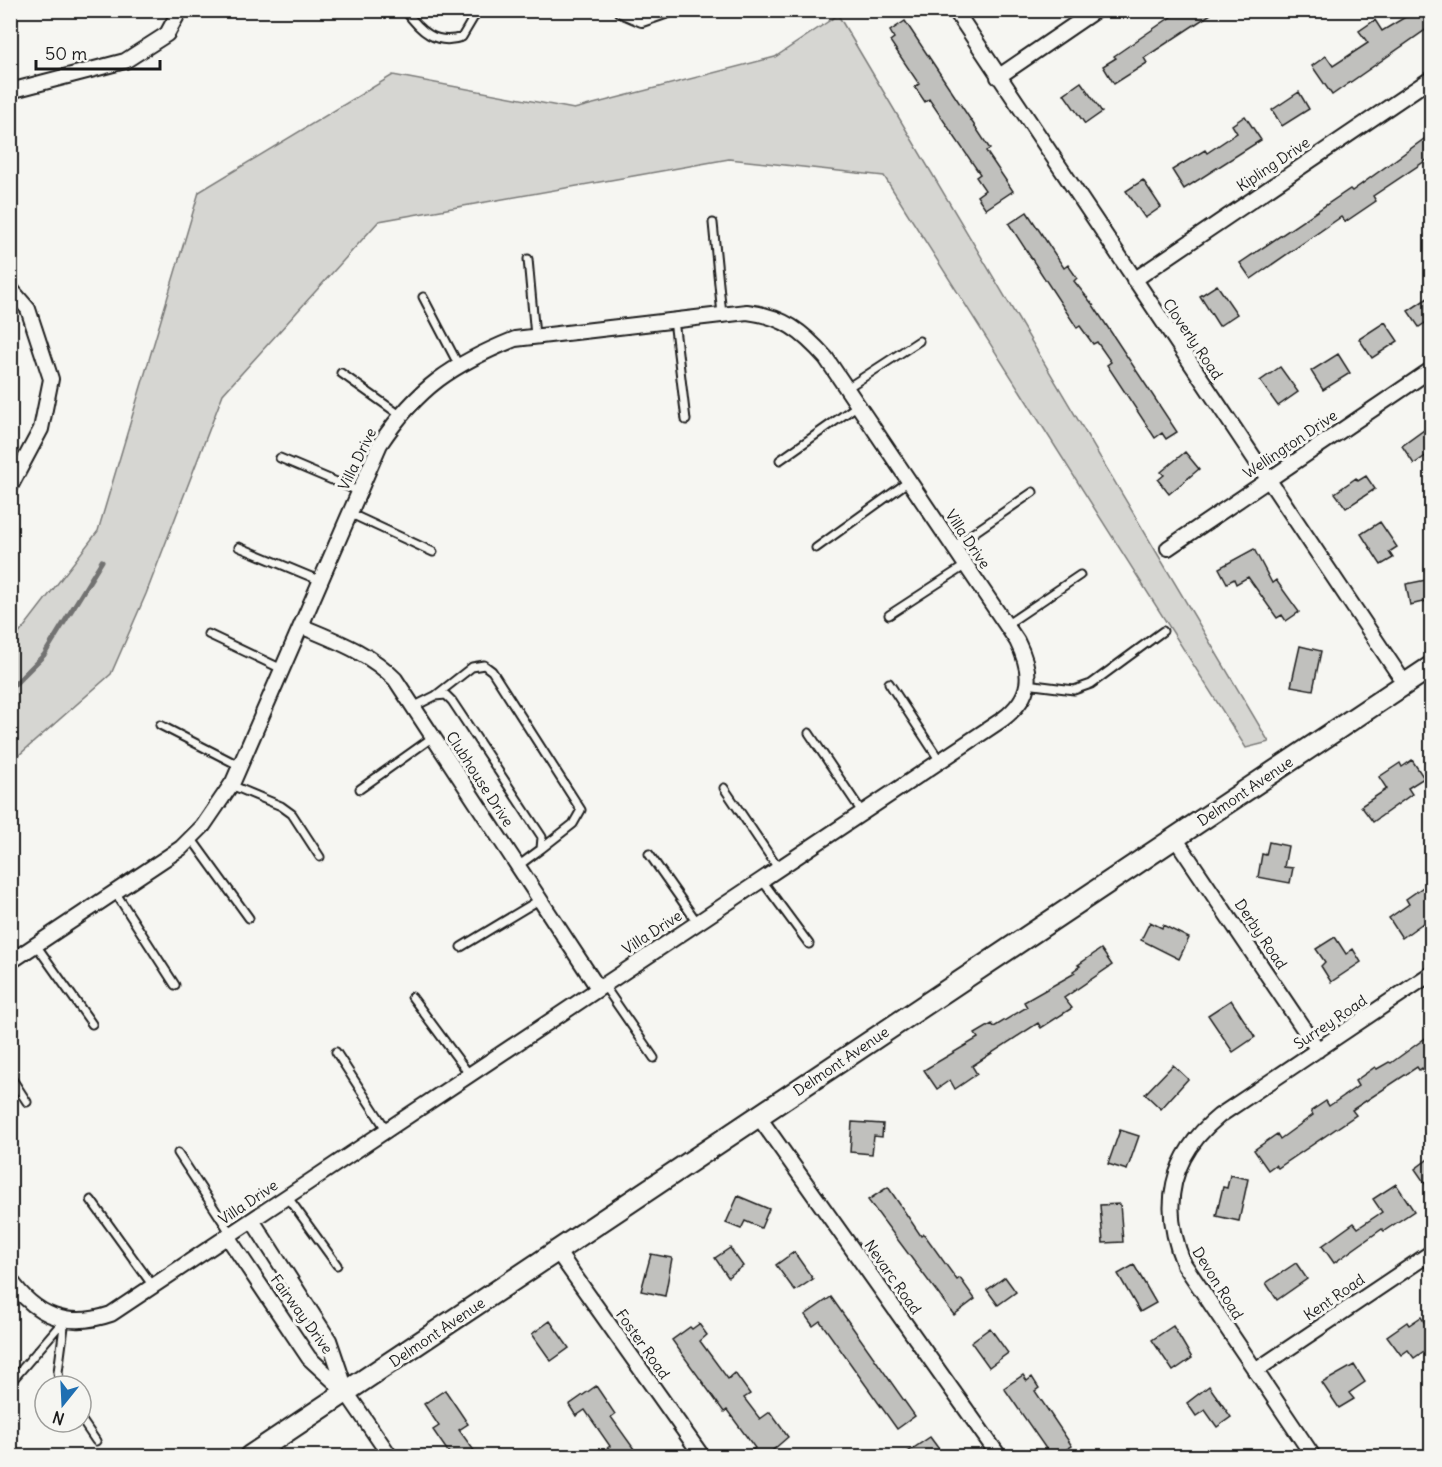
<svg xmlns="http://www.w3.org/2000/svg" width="1442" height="1467" font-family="Delius,sans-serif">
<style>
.green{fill:#d6d6d2;stroke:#797977;stroke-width:1.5}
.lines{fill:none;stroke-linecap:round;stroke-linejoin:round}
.stream{stroke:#727271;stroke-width:5}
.building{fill:#c0c0bd;stroke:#1c1c1c;stroke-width:1.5}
.lane-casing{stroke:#1c1c1c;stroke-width:11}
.street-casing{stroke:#1c1c1c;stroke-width:18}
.secondary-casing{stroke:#1c1c1c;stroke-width:24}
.lane{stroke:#f6f6f2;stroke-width:7}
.street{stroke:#f6f6f2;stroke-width:14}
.secondary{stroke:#f6f6f2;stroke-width:20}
.labels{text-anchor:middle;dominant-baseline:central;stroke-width:6;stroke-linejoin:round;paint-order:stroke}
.street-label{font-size:15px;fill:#1c1c1c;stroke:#f6f6f2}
</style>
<rect width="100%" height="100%" fill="#f6f6f2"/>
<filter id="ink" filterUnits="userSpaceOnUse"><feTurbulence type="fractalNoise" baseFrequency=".0167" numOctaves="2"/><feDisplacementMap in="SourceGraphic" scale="12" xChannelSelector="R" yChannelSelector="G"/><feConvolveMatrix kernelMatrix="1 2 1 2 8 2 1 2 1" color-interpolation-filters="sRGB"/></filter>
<g filter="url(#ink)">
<path class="green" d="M 838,15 L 1269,742 L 1246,748 L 884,176 L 729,159 L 379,221 L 223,394 L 146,594 L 111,674 L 11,762 L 11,644 L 98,531 L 199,192 L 393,75 L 574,109 L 775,57 Z"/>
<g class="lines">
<path class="stream" d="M 10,689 L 44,655 L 102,561"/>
</g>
<path class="building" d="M 1181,10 L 1217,10 L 1144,58 L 1147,63 L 1114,84 L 1103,66 L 1116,58 L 1114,56 Z
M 1417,10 L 1431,10 L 1431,26 L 1332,95 L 1312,66 L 1326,56 L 1333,66 L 1368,43 L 1359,31 L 1375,20 L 1382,31 Z
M 905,21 L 990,149 L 986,151 L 1013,191 L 986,209 L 977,196 L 985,190 L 976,177 L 980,174 L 929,99 L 925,102 L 915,87 L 919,84 L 890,41 L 894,38 L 890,31 Z
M 1081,82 L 1102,112 L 1085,124 L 1064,94 Z
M 1299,92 L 1309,109 L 1282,126 L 1272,110 Z
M 1245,116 L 1261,140 L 1184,189 L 1172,170 L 1205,150 L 1207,153 L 1237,133 L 1232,125 Z
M 1431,134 L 1431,157 L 1373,196 L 1376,201 L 1345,222 L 1341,217 L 1251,279 L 1240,263 L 1350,189 L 1352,191 Z
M 1143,180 L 1161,207 L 1145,218 L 1126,191 Z
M 1027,212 L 1064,268 L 1068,265 L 1077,278 L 1074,281 L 1093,305 L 1177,432 L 1166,439 L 1162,433 L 1155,438 L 1107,365 L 1111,362 L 1097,342 L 1093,344 L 1080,326 L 1077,328 L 1009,224 Z
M 1217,285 L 1237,314 L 1219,326 L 1200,296 Z
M 1431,296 L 1431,319 L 1419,327 L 1408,311 Z
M 1385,322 L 1398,341 L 1372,358 L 1359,339 Z
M 1338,354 L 1350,373 L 1323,390 L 1311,371 Z
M 1280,367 L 1298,392 L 1278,406 L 1260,381 Z
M 1431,425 L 1431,452 L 1414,464 L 1402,446 Z
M 1185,452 L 1199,469 L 1169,494 L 1158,480 L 1164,475 L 1161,472 Z
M 1366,476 L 1375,489 L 1346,508 L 1335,493 L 1356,478 L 1358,481 Z
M 1380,522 L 1397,547 L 1389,552 L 1393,558 L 1381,565 L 1361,534 Z
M 1254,549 L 1272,583 L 1276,580 L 1299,612 L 1286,621 L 1282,615 L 1277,618 L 1248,577 L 1236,584 L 1234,579 L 1227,583 L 1219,568 Z
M 1431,579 L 1431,600 L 1410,605 L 1406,584 Z
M 1300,646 L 1321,651 L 1313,690 L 1291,686 Z
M 1412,760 L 1424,778 L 1408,788 L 1412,794 L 1373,822 L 1361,806 L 1387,789 L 1379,777 L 1400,763 L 1402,767 Z
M 1269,842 L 1288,846 L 1284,867 L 1293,868 L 1290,883 L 1258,877 L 1262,854 L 1266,855 Z
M 1426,885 L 1431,893 L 1431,936 L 1423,923 L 1402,938 L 1389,918 L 1409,904 L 1406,899 Z
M 1150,922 L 1162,928 L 1163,925 L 1189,938 L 1179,959 L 1141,940 Z
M 1335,937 L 1346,954 L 1353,949 L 1361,962 L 1331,982 L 1321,966 L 1325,962 L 1316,949 Z
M 1101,949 L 1112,965 L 1064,998 L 1072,1008 L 1041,1028 L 1038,1023 L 972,1066 L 977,1074 L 955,1089 L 950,1080 L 937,1089 L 924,1070 L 978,1038 L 975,1034 L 992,1024 L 994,1027 L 1027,1007 L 1024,1002 L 1075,973 L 1073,971 L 1080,966 L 1078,965 Z
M 1231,1000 L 1255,1037 L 1233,1052 L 1208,1015 Z
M 1431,1034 L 1431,1082 L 1422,1068 L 1419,1070 L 1417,1067 L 1352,1110 L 1356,1115 L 1278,1168 L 1275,1165 L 1268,1170 L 1254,1150 L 1277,1134 L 1280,1139 L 1313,1115 L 1311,1111 L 1326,1101 L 1329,1106 L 1358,1086 L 1355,1081 L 1375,1067 L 1377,1069 L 1389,1062 L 1391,1063 Z
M 1173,1065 L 1188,1079 L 1161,1109 L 1145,1094 Z
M 852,1122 L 883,1124 L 882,1137 L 874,1136 L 872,1154 L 850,1152 Z
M 1120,1130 L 1139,1136 L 1127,1170 L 1108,1164 Z
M 1431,1157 L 1431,1192 L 1415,1169 Z
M 1230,1175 L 1248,1179 L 1239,1221 L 1216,1216 L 1223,1187 L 1227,1188 Z
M 1396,1184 L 1414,1211 L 1384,1231 L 1382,1229 L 1334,1263 L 1322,1246 L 1354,1223 L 1358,1228 L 1382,1212 L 1373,1199 Z
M 888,1187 L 921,1236 L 924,1234 L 957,1280 L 960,1278 L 975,1299 L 954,1315 L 868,1200 Z
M 738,1196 L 769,1209 L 761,1228 L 745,1221 L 741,1229 L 726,1223 Z
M 1120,1204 L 1123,1242 L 1103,1243 L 1100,1205 Z
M 730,1248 L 743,1266 L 728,1277 L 715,1258 Z
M 794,1252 L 813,1279 L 795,1291 L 776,1265 Z
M 651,1254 L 672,1258 L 665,1296 L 641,1291 Z
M 1296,1263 L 1307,1279 L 1277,1300 L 1266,1283 Z
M 1134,1265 L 1156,1303 L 1140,1312 L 1118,1274 Z
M 1005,1277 L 1016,1292 L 998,1305 L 987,1290 Z
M 831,1297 L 915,1416 L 897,1429 L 820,1321 L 813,1326 L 805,1315 Z
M 1421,1317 L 1431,1332 L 1431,1346 L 1414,1358 L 1408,1350 L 1401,1355 L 1387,1336 L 1407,1322 L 1409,1325 Z
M 550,1321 L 569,1348 L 551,1361 L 532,1334 Z
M 699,1324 L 707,1335 L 700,1341 L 728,1379 L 735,1373 L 750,1394 L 744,1398 L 760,1419 L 770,1412 L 788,1437 L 766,1456 L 743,1456 L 755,1448 L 727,1410 L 724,1412 L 672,1340 L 690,1327 L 692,1329 Z
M 1173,1326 L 1192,1358 L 1173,1371 L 1152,1340 Z
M 990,1328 L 1008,1353 L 989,1367 L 971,1342 Z
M 1354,1365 L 1365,1382 L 1349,1393 L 1354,1399 L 1339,1408 L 1322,1383 Z
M 1023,1375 L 1027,1381 L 1032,1377 L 1039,1388 L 1035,1391 L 1072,1446 L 1056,1456 L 1051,1456 L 1004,1388 Z
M 596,1386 L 615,1414 L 611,1417 L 639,1456 L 612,1456 L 606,1449 L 610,1446 L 585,1410 L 576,1416 L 569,1405 Z
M 1209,1386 L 1231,1417 L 1217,1427 L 1205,1410 L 1196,1416 L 1187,1403 Z
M 445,1390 L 468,1424 L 459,1430 L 478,1456 L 451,1456 L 433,1430 L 439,1426 L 424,1404 Z
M 930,1437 L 944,1456 L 902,1456 Z"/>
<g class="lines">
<g class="lane-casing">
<path id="lane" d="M 405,10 C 420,31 436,46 462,37 L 478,10
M 713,223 L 722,315
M 528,259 L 535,336
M 423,297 L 458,364
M 674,320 L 686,420
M 341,373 L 400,415
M 847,388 L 919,341
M 280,458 L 358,491
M 780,460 L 858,405
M 349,513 L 433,552
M 239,547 L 321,581
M 953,547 L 1033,492
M 816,548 L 909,481
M 889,615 L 966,565
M 1006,625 L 1080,575
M 208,634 L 282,669
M 889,683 L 940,761
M 1026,684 L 1074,690 L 1091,684 L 1163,631
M 435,696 L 472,667 L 484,665 L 492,671 L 581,810 L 573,824 L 541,849
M 413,707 L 435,696 L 446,695 L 452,701 L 542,837 L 541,849 L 518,866
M 160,725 L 240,766
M 809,733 L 862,812
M 231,785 L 281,806 L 292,814 L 320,857
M 724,788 L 778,868
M 360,789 L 433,737
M 191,838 L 249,918
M 649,854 L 697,922
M 761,879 L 809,944
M 115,892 L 175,985
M 36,945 L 92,1024
M 461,947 L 539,900
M 603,984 L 654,1058
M 412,997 L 469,1074
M 336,1052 L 386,1129
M 10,1076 L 27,1102
M 178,1153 L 231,1234
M 287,1196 L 337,1265
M 91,1200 L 153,1286
M 10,1383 L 65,1319
M 60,1386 L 58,1372 L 65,1319
M 81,1419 L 96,1441"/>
</g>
<g class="street-casing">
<path id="street" d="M 621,10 L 642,19 L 668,10
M 955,10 L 1405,684
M 998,77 L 1096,10
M 10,91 L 125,61 L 167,34 L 180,10
M 1134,280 L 1432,78
M 10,288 L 28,309 L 51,379 L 41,429 L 10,487
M 1168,548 L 1432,369
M 301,626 C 336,641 368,652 395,679 L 598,988
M 1175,838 L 1318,1050
M 10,962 L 181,848 L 203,826 L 233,782 L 380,444 C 418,387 453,364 515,339 L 747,312 C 783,316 803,332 826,358 L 1017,641 C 1033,673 1033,696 1003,719 L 111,1314 C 68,1329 35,1316 10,1279
M 758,1116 L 999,1456
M 252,1220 L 329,1340 L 346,1390
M 227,1236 L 309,1358 L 346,1392 L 390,1456
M 557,1251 L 702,1456
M 1255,1371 L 1432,1252
M 1313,1456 L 1184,1264 C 1160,1207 1170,1156 1219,1116 L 1432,973"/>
</g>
<g class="secondary-casing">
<path id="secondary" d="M 250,1456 L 1432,666"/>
</g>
<use href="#lane" class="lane"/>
<use href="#street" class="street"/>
<use href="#secondary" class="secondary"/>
</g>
</g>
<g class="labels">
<g class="street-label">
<text transform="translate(1273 164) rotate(-34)">Kipling Drive</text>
<text transform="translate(1193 339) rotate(56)">Cloverly Road</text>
<text transform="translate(1290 444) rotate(-34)">Wellington Drive</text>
<text transform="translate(357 459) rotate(-64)">Villa Drive</text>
<text transform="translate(968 539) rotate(56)">Villa Drive</text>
<text transform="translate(480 779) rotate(57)">Clubhouse Drive</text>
<text transform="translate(1245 791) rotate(-34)">Delmont Avenue</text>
<text transform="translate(652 932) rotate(-33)">Villa Drive</text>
<text transform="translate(1261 934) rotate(56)">Derby Road</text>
<text transform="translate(1330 1022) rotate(-34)">Surrey Road</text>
<text transform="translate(841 1061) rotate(-34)">Delmont Avenue</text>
<text transform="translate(248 1202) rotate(-34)">Villa Drive</text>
<text transform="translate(893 1277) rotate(55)">Nevarc Road</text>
<text transform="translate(1218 1283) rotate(58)">Devon Road</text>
<text transform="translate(1334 1297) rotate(-34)">Kent Road</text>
<text transform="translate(302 1314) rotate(54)">Fairway Drive</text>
<text transform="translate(437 1332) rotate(-34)">Delmont Avenue</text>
<text transform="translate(643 1344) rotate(55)">Foster Road</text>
</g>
</g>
<rect width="1442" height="1467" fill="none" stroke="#f6f6f2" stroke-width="36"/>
<rect x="18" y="18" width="1406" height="1431" fill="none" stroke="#1c1c1c" stroke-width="2" filter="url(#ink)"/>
<g transform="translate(63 1404) rotate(198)"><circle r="28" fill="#f6f6f2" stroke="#9f9f9c" stroke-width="1.5"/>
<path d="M0-4.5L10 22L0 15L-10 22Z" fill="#1f6fb2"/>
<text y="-9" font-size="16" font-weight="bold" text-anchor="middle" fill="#1c1c1c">N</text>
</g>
<path d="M36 60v9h124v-9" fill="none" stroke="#1c1c1c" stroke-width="3"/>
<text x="45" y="60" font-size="18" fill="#1c1c1c" stroke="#f6f6f2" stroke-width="4.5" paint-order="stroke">50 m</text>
</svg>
